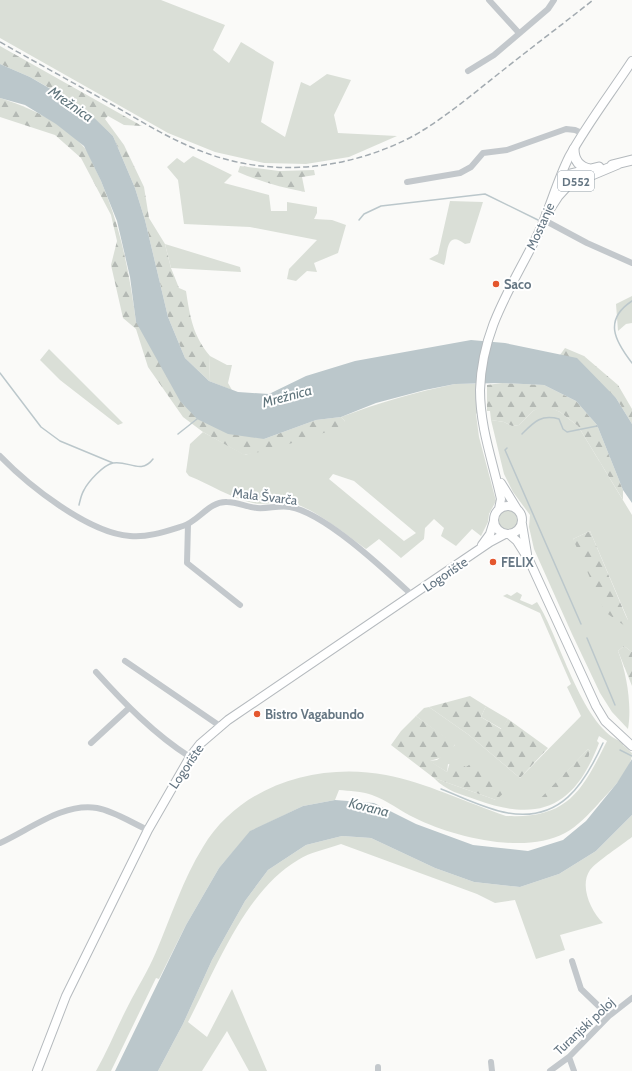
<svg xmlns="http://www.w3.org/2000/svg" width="632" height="1071" font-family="Cabin,sans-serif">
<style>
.grass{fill:#dadfd7;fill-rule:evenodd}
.forest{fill:url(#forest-firs)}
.water{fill:#bbc7cb}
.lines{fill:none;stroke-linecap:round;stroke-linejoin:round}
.stream{stroke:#bbc7cb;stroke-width:1.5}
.major-casing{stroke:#b5babe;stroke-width:10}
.highway-casing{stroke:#b4b9bd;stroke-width:11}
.minor{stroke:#c3c8cc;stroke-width:6}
.major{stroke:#fff;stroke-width:8}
.highway{stroke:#fff;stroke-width:9}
.rail{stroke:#a2aab0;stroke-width:1.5;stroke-dasharray:6 3;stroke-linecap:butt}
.poi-dot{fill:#e4572e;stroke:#fff;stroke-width:1.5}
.labels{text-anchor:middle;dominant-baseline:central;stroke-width:4;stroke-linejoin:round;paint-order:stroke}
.shield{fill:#fff;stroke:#939fa8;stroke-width:1}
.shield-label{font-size:12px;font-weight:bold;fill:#657683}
.street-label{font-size:13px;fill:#657683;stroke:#fff}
.poi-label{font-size:13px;font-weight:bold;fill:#657683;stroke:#fff;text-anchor:start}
.water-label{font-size:14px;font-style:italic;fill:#60757c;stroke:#fff}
</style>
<defs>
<pattern id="forest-firs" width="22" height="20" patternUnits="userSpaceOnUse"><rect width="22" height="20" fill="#dadfd7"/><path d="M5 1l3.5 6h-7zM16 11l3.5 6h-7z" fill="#b4b9b4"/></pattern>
</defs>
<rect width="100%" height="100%" fill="#fafaf8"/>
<path class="grass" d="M 0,0 L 161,0 L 225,25 L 213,50 L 229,63 L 241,42 L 274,62 L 261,122 L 285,137 L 301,82 L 310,86 L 327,74 L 351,80 L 334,115 L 338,133 L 397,136 L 349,157 L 306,164 L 264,163 L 215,152 L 168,133 L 0,38 Z
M 193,156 L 232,175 L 224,183 L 269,195 L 271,211 L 287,211 L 287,202 L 317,207 L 317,213 L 314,219 L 332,220 L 346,225 L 338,253 L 314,263 L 317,272 L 307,271 L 296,281 L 287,279 L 289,269 L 317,240 L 250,227 L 184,224 L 178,180 L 167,167 L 177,158 L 184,163 Z
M 450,201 L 483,202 L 470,243 L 465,244 C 445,228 448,256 444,265 L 429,259 L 438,254 Z
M 165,244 L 240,267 L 241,272 L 171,268 Z
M 632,296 L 632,323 L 626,324 L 618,331 L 616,304 Z
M 49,349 L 123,423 L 118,425 L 60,380 L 40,360 Z
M 210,356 L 227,365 L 232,365 L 228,383 L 232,390 L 209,381 Z
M 455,384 L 476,384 L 477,413 L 476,414 L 479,437 L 496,501 L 489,514 L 488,522 L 481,536 L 472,529 L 456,546 L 441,536 L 444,528 L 434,519 L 425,528 L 424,539 L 401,558 L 379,539 L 366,549 C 348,536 309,504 287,502 C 276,502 264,505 253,503 C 230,498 210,484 189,476 L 186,472 L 190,444 L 203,432 L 245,455 L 345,421 L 341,417 C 378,403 416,392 455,384 ZM 333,474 L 354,481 L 416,533 L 404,541 L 329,479 Z
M 544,405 L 560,412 L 578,426 L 632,515 L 632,652 L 624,646 L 618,651 C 627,674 632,706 628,729 L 612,712 L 600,693 L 572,634 L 534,549 L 529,527 L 530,515 L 513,492 L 504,474 L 491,420 L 504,422 L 512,426 L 519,425 L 533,411 ZM 590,531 L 628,620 L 573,539 Z
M497 520a11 11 0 1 1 22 0a11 11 0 1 1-22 0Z
M 517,592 L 522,595 L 520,600 L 532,605 L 537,602 L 540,607 C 560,640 584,731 623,742 L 623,745 L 632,753 C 632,770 610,791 599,803 C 589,814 578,826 565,833 C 525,855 453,837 415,818 C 400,811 387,800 372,795 C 362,791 349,791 339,790 L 335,800 L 303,806 L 251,831 L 219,868 L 186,925 L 159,979 L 156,978 L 111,1071 L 96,1071 C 108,1050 117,1027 128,1006 C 137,988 148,971 156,952 C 171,917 183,879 203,847 C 240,785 318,762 386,775 C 424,782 468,803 506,816 C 568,819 582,791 607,741 L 599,736 L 597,741 L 599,743 C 575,806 541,823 477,800 C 460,794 446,791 434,778 L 496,800 L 466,767 L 448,764 L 447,772 L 429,761 L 437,760 L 455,745 L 416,716 L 424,708 L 429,707 L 469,735 L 520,778 L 581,716 L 567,687 L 571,684 L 540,613 L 503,596 L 507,594 L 511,596 ZM 588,749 L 590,751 L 589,756 L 536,804 Z
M 486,706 L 508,719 L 502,729 L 481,717 Z
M 632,815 L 632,837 C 623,844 596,862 590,870 C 579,886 591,911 603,923 L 560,935 L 565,950 L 536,959 L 515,900 L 495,903 L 477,894 L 341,844 C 327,849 310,852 298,860 C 245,891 216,969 188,1022 L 207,1037 L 232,989 L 267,1071 L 249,1071 L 227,1031 L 202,1071 L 158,1071 L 183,1024 L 212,960 L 245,901 L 268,870 L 306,845 L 342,836 L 371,838 L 435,868 L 474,882 L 520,887 L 559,874 L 596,851 Z"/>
<path class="forest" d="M 0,46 L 142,126 L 124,125 L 108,116 L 105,119 L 124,145 L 144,187 L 149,218 L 165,244 L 171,268 L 179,288 L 186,291 C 190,317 193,336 210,356 L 209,381 L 185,358 L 168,317 L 145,220 L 135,188 L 113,136 L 81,106 L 30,77 L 0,64 Z
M 0,98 C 29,107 63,123 83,146 C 89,152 92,163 96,170 C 119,219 129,269 136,322 L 264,439 L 316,420 L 341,417 L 345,421 L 336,429 L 270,450 L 244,455 L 203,432 L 183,417 L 148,367 L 136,329 L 123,318 L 111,265 L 117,241 L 111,215 L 81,158 L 55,135 L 0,117 Z
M 240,166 L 279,171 L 314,170 L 315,175 L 302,177 L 305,192 C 282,188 259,181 238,172 Z
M 565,348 L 584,356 L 618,385 L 632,409 L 632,424 L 616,398 L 560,355 Z
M 502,383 L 544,385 L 576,401 L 597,425 L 623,490 L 623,500 L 578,426 L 560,412 L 544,406 L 533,411 L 519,425 L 512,426 L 504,422 L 491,420 L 490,411 L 487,411 L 487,385 Z
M 590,531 L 628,621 L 625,626 L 605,612 L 573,539 Z
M 624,646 L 632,652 L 632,686 L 618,651 Z
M 470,696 L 486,706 L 481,717 L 501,729 L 508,719 L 548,748 L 520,778 L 469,735 L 429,707 Z
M 416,716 L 455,744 L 449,755 L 430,761 L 447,772 L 451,759 L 466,767 L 475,761 L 507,790 L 496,800 L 434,778 L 391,745 L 401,731 Z
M 588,749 L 590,751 C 585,778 562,801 535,804 Z"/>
<path class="water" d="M 0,64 L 30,77 L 85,109 L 113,136 L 135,188 L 145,220 L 168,317 L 185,358 L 209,381 L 238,392 L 269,394 L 306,376 L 355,361 L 471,340 L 505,343 L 577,358 L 616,398 L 632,424 L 632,503 L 623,490 L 597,425 L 576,401 L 544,385 L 502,383 L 455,384 L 425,390 L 376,403 L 341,417 L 316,420 L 264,439 L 228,434 L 197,419 L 180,401 L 136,322 L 130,277 L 117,221 L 101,181 L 84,146 L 56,124 L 25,105 L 0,98 Z
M 632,759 L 632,815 L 596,851 L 559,874 L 520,887 L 474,882 L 435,868 L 371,838 L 342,836 L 306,845 L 268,870 L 245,901 L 212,960 L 183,1024 L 158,1071 L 115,1071 L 186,925 L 219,868 L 250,831 L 303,806 L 335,800 L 374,803 L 416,824 L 473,845 L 528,851 L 563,840 L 586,821 L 617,783 Z"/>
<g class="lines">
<path class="stream" d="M 359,220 L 364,214 L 381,206 L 485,194 L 538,220
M 632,301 C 603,320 615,341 632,363
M 0,373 L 41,427 L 60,441 L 113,463
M 178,434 L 197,419
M 522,434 C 534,422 541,414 559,419 L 563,429 L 567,432 L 597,426
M 507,448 L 505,450 L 581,624
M 79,505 C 80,501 81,495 84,490 C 88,482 103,465 113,463 C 128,460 141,475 153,459
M 587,638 L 615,705
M 620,750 L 632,756
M 441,789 C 462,797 485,809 508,813 C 560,822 584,785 603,743"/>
<g class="major-casing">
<path id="major" d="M 501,483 L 517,509
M494 520a14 14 0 1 1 28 0a14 14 0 1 1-28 0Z
M 499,509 L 501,499 C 493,462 480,428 480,390 C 482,329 510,290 536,238 C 549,212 556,183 569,157 C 587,124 611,93 632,61
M 522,524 L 527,554
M 509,534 L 517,541 L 529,560 L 596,706 L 605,721 L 632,746
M 482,545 L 490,534 L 494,521
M 37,1071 L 66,996 L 148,830 L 190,757 L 200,744 L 228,720 L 490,542 L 505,534"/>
</g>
<g class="highway-casing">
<path id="highway" d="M 574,149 C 574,160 579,167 590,169
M 612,165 L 632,160
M 562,176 L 599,167
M 547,213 L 558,196 L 568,185 L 618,164"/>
</g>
<path class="minor" d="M 489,0 L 519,33
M 468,71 L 494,55 L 548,9 L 554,0
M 407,182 L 460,173 L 471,167 L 483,153 L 507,150 L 566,129 L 575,130 L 584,134
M 544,220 L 587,243 L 632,263
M 0,456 C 28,485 88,533 130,536 C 147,538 167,531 183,526 C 199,521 209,501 227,502 C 237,502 247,507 257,508 C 268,509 279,505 290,507 C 325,513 386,571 412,595
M 188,524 L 187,563 L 240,605
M 125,661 L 220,726
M 96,672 C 124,703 154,734 190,757
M 91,743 L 129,708
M 0,843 C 29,830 64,802 97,808 C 114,811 132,823 148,830
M 572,961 L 581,989 L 609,1016
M 569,1057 L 574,1071
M 491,1062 L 492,1071
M 378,1071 L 378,1067
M 550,1071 L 569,1057 L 609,1016 L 632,998"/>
<use href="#major" class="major"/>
<use href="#highway" class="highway"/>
<path class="rail" d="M 0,42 C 39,64 79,86 118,108 C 147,125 177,143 209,154 C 276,178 352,169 415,135 C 446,117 474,93 502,71 C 532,47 563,24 593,0"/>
</g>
<g class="poi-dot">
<circle cx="496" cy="284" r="4"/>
<circle cx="493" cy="562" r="4"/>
<circle cx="257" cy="714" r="4"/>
</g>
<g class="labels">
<rect class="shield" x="558" y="171" width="36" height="20" rx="3"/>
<g class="shield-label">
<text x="576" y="181">D552</text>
</g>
<g class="street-label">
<text transform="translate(540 226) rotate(-66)">Mostanje</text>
<text transform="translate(265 496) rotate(7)">Mala Švarča</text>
<text transform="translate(445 574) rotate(-34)">Logorište</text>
<text transform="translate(186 766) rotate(-56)">Logorište</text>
<text transform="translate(584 1026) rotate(-43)">Turanjski poloj</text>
</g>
<g class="poi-label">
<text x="504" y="284">Saco</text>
<text x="501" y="562">FELIX</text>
<text x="265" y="714">Bistro Vagabundo</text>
</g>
<g class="water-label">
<text transform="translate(71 104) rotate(35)">Mrežnica</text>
<text transform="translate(287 396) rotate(-15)">Mrežnica</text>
<text transform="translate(369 807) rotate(14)">Korana</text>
</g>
</g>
</svg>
